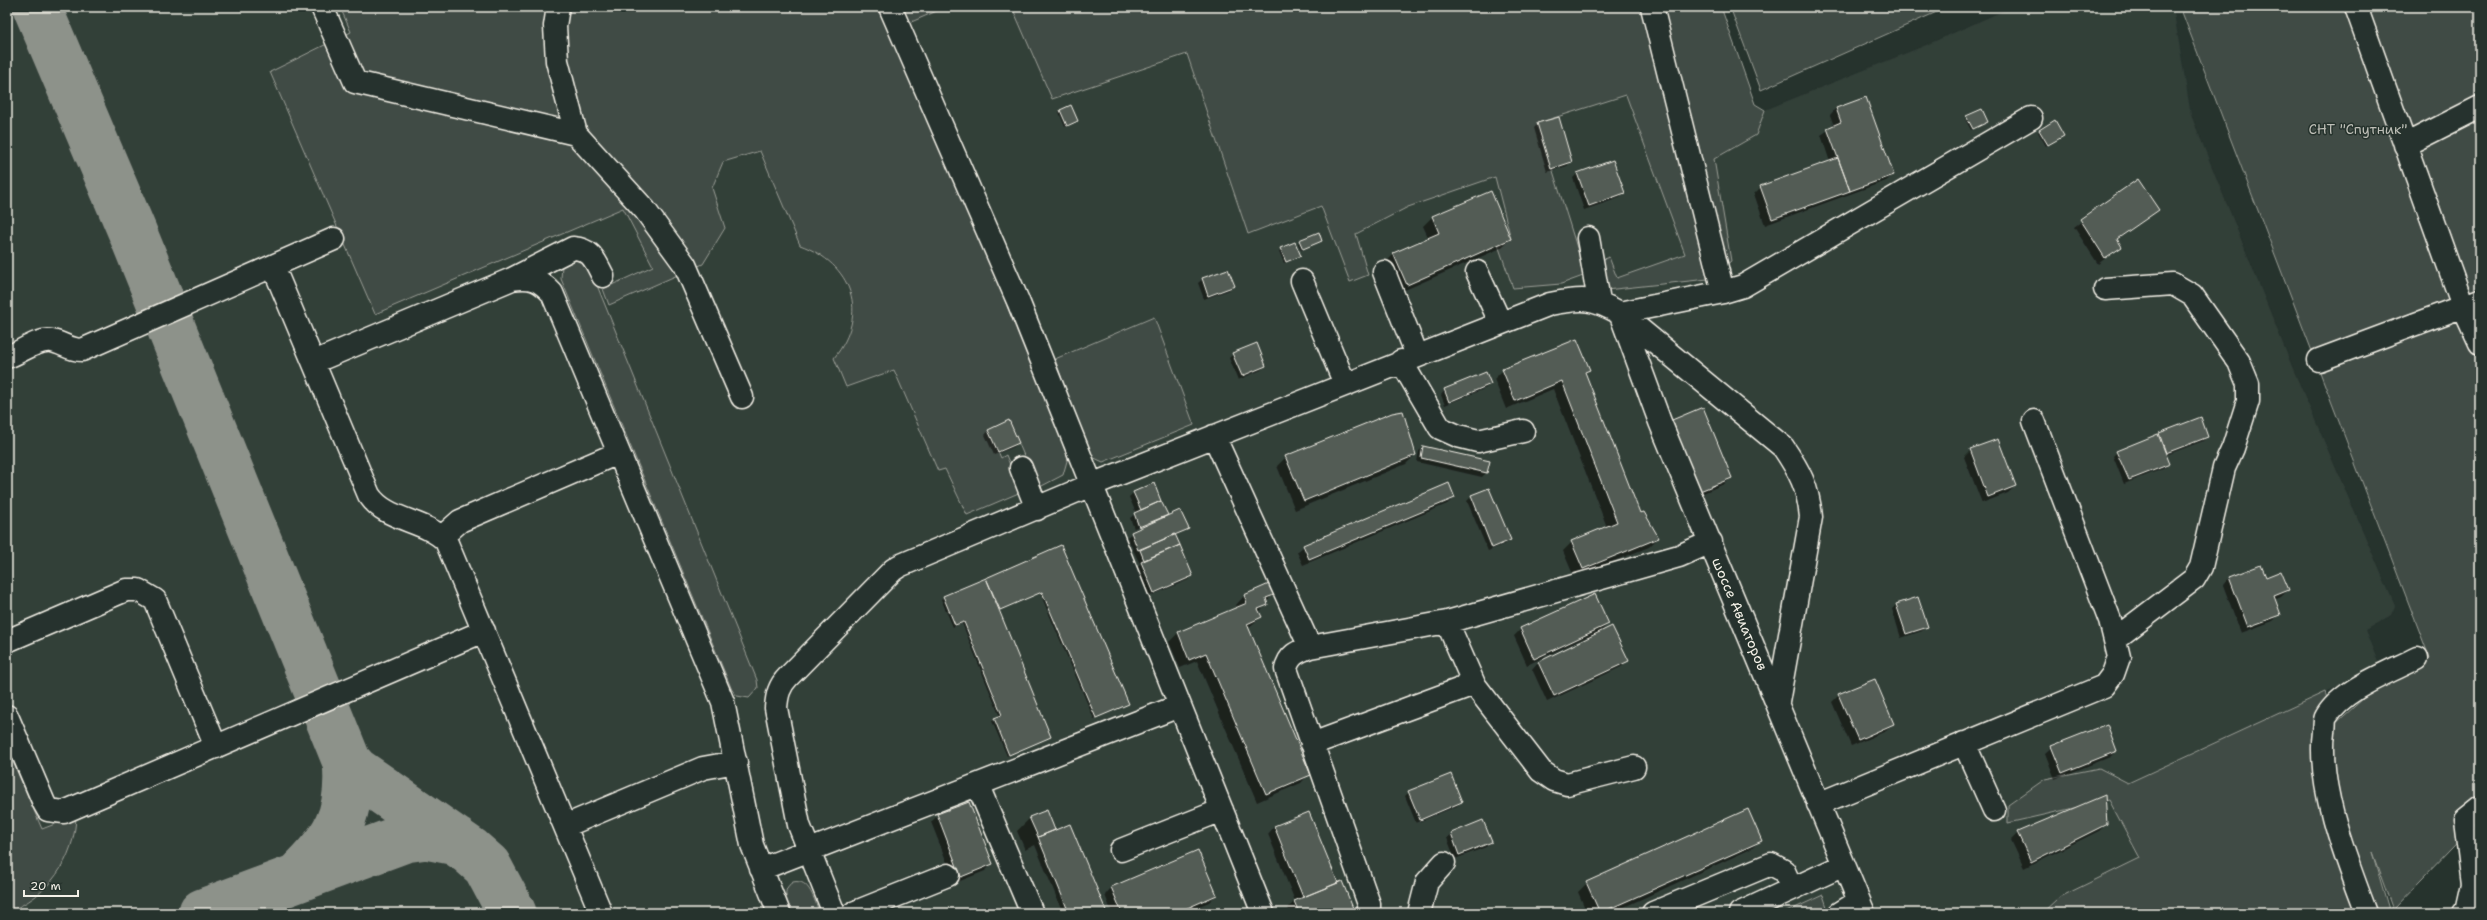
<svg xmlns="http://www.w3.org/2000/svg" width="2487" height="920" font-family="'Shantell Sans',sans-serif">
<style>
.built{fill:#333f39}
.green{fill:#414b45;stroke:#9a9e96}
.shadow{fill:#0007;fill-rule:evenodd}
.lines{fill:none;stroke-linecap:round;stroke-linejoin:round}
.taxiway{stroke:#8d928a;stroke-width:49}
.building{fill:#525c55;stroke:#f4f1e8}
.minor-casing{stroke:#f4f1e8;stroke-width:25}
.minor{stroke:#26332d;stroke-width:22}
.labels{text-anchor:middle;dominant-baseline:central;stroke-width:3;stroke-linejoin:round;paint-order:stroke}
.park-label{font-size:14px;fill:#bebfb7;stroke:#26332d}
.street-label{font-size:14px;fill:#f4f1e8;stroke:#26332d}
</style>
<rect width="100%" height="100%" fill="#26332d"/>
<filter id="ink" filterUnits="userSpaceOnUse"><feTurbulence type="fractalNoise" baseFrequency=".025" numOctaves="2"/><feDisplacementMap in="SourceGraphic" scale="8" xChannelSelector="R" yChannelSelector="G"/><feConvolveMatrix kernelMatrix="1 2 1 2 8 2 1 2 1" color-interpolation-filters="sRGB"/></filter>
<g filter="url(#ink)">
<path class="built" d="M 7,7 L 1721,7 L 1755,104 L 1765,110 L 1924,46 L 2012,7 L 2173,7 L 2191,115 L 2293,369 L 2395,606 L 2391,615 L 2365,630 L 2380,667 L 2149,773 L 2206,913 L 7,913 Z"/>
<path class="green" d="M 340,7 L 882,7 L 1069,454 L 1063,475 L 1038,488 L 1009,421 L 989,430 L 1001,458 L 1006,455 L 1021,492 L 967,515 L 945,469 L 938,471 L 894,370 L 846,387 L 834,358 C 870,313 852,264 800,245 L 760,151 L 723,162 L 712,188 L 725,228 L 703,264 L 609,305 L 603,289 L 653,266 L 623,208 L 375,314 L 270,72 L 351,32 Z
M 902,7 L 946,7 L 909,23 Z
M 1012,7 L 1721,7 L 1755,104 L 1765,110 L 1756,135 L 1714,159 L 1731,261 L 1708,279 L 1606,290 L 1601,260 L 1609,257 L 1617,278 L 1685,254 L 1626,95 L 1538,123 L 1583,267 L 1583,276 L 1561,284 L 1513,288 L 1498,245 L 1511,239 L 1495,177 L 1408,207 L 1356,234 L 1368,275 L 1350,282 L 1321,206 L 1248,234 L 1187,54 L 1052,99 Z
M 1730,7 L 1948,7 L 1761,90 Z
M 2180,7 L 2480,7 L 2480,820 L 2393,910 L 2372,852 L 2390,913 L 2042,913 L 2058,898 L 2140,858 L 2109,800 L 2008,823 L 2008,805 L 2045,779 L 2099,768 L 2128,783 L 2325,692 L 2335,724 L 2364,698 L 2430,659 Z
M 578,258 L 590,268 L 757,680 L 758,688 L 749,698 L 737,696 L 732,690 L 561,279 L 562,265 L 569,259 Z
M 1154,317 L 1194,425 L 1103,462 L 1088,455 L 1055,359 Z
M 7,748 L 42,829 L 76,816 C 75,859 48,897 7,912 Z
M 793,882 C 810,878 814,901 820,913 L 792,913 C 788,902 780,890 793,882 Z
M 1823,895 L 1829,913 L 1784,913 Z"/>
<path class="shadow" d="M 1836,108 L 1893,175 L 1886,181 L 1765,225 L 1754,194 L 1761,187 L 1830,162 L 1821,135 L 1834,126 L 1830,115 Z
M 1060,110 L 1077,121 L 1065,127 L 1059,112 Z
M 1967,117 L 1987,122 L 1971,130 L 1965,119 Z
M 1538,124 L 1571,162 L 1567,166 L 1547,172 L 1534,128 Z
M 2040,130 L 2063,136 L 2046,146 L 2038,132 Z
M 1577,174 L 1623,193 L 1619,198 L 1584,210 L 1573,178 Z
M 2138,181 L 2158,210 L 2116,240 L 2121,246 L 2098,264 L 2074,227 Z
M 1490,192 L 1510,239 L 1501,248 L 1398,293 L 1385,263 L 1394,254 L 1429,239 L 1423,226 L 1432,217 Z
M 1300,241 L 1321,241 L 1301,250 L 1298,243 Z
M 1281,249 L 1298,257 L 1284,263 L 1279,251 Z
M 1203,279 L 1233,286 L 1229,290 L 1204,299 L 1198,283 Z
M 1233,354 L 1265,366 L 1261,370 L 1238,380 L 1229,358 Z
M 1503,370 L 1589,370 L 1585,374 L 1639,514 L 1658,538 L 1649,547 L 1574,577 L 1563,551 L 1572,542 L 1607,527 L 1553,389 L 1506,409 L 1494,379 Z
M 1490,384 L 1486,388 L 1445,405 L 1441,395 L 1445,390 Z
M 1703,409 L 1731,478 L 1724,484 L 1694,497 L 1666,428 L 1672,421 Z
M 989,430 L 1018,443 L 1014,447 L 994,455 L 985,435 Z
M 2160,434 L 2207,436 L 2203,441 L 2166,455 L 2169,463 L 2165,468 L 2124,484 L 2113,456 L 2117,452 Z
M 1424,447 L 1486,473 L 1482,477 L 1417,462 L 1419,451 Z
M 1971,450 L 2015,486 L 2008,493 L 1982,503 L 1964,457 Z
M 1415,455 L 1406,464 L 1295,510 L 1277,466 L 1286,457 Z
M 1134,492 L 1166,515 L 1162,519 L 1187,528 L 1175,536 L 1192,576 L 1188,580 L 1150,596 L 1137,567 L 1140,564 L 1127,537 L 1135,531 L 1130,518 L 1136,513 L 1129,497 ZM 1163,516 L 1163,518 L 1135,530 L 1134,528 Z
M 1472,496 L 1510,540 L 1505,544 L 1488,551 L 1467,501 Z
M 1454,498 L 1447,504 L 1303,565 L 1297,552 L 1304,546 Z
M 1060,546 L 1128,704 L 1094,719 L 1040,593 L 998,611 L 1050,737 L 1007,756 L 992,721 L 1000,717 L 962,623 L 953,627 L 941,599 Z
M 2261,566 L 2266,578 L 2288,590 L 2281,597 L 2274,600 L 2280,614 L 2273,621 L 2241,633 L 2223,585 L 2229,578 Z
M 1272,595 L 1259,613 L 1261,617 L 1248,628 L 1309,774 L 1301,783 L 1257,802 L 1197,661 L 1180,668 L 1169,642 L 1178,633 L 1237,608 L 1236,605 L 1244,596 Z
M 1917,598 L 1926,626 L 1922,631 L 1901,638 L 1892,609 L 1896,605 Z
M 1608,624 L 1599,633 L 1627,661 L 1621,667 L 1547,702 L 1532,669 L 1538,662 L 1588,639 L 1587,637 L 1527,665 L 1514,636 L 1521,629 Z
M 1839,695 L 1893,724 L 1886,731 L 1851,746 L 1832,702 Z
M 2052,747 L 2116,751 L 2110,757 L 2055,779 L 2045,753 Z
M 1409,792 L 1461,802 L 1457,806 L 1416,823 L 1405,796 Z
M 1308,813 L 1337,884 L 1354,913 L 1290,913 L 1288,908 L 1295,901 L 1268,834 L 1274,827 Z
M 938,815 L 992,864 L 985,871 L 955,883 L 931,822 Z
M 1030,818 L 1054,830 L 1051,833 L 1106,913 L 1063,913 L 1035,845 L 1025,850 L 1017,831 Z
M 2106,824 L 2099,831 L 2024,868 L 2011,840 L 2018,833 Z
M 1452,834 L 1491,842 L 1486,847 L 1455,859 L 1447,838 Z
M 1760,841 L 1751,849 L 1611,913 L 1587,913 L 1578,892 L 1587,883 Z
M 1197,851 L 1216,895 L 1209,902 L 1183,913 L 1112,913 L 1105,895 L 1111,888 Z"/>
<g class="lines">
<path class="taxiway" d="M 37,7 L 132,231 L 347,762 L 355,771 L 470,851 L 487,866 L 512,913
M 297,878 C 335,841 352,817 347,762
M 203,913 L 405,838 L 426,835 L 456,841"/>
</g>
<path class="building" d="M 1866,97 L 1894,175 L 1850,191 L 1827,128 L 1841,122 L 1836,108 Z
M 1071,105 L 1078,121 L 1067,126 L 1060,110 Z
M 1982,109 L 1988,122 L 1973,129 L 1966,116 Z
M 1559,117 L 1572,162 L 1551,169 L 1537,123 Z
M 2055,120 L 2064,136 L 2048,145 L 2039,130 Z
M 1838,158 L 1850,191 L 1772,219 L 1760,186 Z
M 1613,160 L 1625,193 L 1589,206 L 1577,173 Z
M 2138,179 L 2159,210 L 2117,239 L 2122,247 L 2105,258 L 2080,219 Z
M 1491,191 L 1511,239 L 1407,285 L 1393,253 L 1439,233 L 1432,216 Z
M 1319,232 L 1322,241 L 1303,249 L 1299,240 Z
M 1295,242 L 1301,256 L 1286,262 L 1280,248 Z
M 1228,269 L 1235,286 L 1208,296 L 1202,278 Z
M 1577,339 L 1590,370 L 1585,372 L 1640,513 L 1644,512 L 1659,538 L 1583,569 L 1571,541 L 1617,522 L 1562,381 L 1515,401 L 1502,369 Z
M 1257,343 L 1266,366 L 1242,376 L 1232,353 Z
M 1486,372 L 1491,384 L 1449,402 L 1444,389 Z
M 1703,407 L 1732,478 L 1700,491 L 1672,420 Z
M 1403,411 L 1416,455 L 1304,501 L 1285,456 L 1392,413 Z
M 2201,417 L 2208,437 L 2166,453 L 2159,433 Z
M 1009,420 L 1019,443 L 998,452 L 988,430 Z
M 2158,434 L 2170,464 L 2129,480 L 2116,451 Z
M 1998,439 L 2016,486 L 1988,497 L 1970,449 Z
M 1423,446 L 1490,461 L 1487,473 L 1421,458 Z
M 1154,483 L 1161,501 L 1141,510 L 1133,492 Z
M 1449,483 L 1455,498 L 1309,559 L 1303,545 Z
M 1489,488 L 1511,540 L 1492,548 L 1471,495 Z
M 1161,501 L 1168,515 L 1139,527 L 1134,513 Z
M 1180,510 L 1189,529 L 1138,550 L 1131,532 Z
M 1175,534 L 1180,545 L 1144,560 L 1140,550 Z
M 1061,545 L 1129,704 L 1096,718 L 1042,592 L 1000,610 L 986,578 Z
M 1180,545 L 1193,576 L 1154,593 L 1141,562 Z
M 2261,565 L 2266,577 L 2281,571 L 2289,590 L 2274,596 L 2281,615 L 2248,627 L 2229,577 Z
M 986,578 L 1051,737 L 1009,755 L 994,718 L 1002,715 L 964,622 L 955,625 L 943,596 Z
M 1269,584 L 1274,595 L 1266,598 L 1268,605 L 1258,609 L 1262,617 L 1247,624 L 1311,775 L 1266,794 L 1206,653 L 1189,660 L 1178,632 L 1247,603 L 1244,595 Z
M 1595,594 L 1609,624 L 1534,659 L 1520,628 Z
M 1918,597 L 1928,627 L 1906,634 L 1896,604 Z
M 1612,626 L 1629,661 L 1554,696 L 1538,662 Z
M 1875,679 L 1894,724 L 1858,740 L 1838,694 Z
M 2107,724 L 2117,751 L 2062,773 L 2051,746 Z
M 1451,774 L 1462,802 L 1420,820 L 1408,791 Z
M 2105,795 L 2107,824 L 2031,862 L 2017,832 Z
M 969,802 L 993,864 L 961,877 L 937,814 Z
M 1748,809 L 1762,841 L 1600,913 L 1586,882 Z
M 1047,810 L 1055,830 L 1038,837 L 1029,817 Z
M 1309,812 L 1338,883 L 1303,897 L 1274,826 Z
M 1483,820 L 1492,842 L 1459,855 L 1451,833 Z
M 1070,824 L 1107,913 L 1069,913 L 1038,837 Z
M 1198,850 L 1217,895 L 1176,913 L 1122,913 L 1111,887 Z
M 1342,881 L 1355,913 L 1299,913 L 1294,901 Z"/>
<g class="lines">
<g class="minor-casing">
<path id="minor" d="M 322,7 L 355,82 L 576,134
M 558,7 L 555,26 L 557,61 L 576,134 L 645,210 L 685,265 L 742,397
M 890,7 L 1018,301 L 1263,913
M 1652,7 L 1723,292
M 2356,7 L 2463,306 L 2480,343
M 2405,145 L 2480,107
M 1588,238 L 1599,301
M 273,266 L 369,495 C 386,521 424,519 446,541 L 601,913
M 1384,272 L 1417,355
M 1477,272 L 1500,322
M 512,279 C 531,276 539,279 552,293 L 723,702 L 752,845 L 779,913
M 1302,281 L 1345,384
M 2105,289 L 2173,284 L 2192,295 L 2239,362 L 2248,384 L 2248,401 L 2233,448 L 2224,468 L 2201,567 L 2194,579 L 2115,639
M 7,357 C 21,353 37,338 52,341 C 63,343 69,350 82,350 L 334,239
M 2319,360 L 2480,300
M 1401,361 L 1440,428 L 1458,436 L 1478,441 L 1523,431
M 314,362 L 512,279 L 573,248 C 592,249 595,261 603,276
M 1214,436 L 1310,647 C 1297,652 1289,655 1286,669 L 1369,904 L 1369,913
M 1021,468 L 1037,509
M 442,537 L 460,521 L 618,453
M 1447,622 L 1474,684
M 7,641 L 126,590 L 138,590 L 155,600 L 216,747
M 1310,647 L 1447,622 L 1679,556 L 1711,542
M 7,716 L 44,803 L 48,810 L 64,812 L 484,631
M 1964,743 L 1994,810
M 1312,744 L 1474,684 L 1541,771 L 1554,780 L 1567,784 L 1634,767
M 978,786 L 1032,913
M 1818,804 L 2104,686 L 2113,674 L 2119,657 L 2110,620 L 2034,421
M 565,826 L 703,768 L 736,762
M 1121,850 L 1222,810
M 761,869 L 1179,706
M 834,913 L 799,825 L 776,708 C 777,695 779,686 788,677 L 893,570 L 899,566 L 1091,485 L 1550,304 C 1582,298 1591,297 1620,313 L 1783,447 C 1800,472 1808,487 1811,517 L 1778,702
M 853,913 L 948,875
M 1419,913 L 1427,882 L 1444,863
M 1653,913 L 1771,864 L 1784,871 L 1792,889
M 1740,913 L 1844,865
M 1840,913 L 1859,901
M 1864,913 L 1660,422 L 1620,313 L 1723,292 L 1743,286 L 2031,118
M 2366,913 C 2346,860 2317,788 2324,731 C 2325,727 2324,720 2326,717 C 2342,689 2390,672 2417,658
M 2464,913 L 2467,911 L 2473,884 L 2465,820 L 2480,808"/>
</g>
<use href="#minor" class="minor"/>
</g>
</g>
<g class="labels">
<g class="park-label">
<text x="2358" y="129">СНТ "Спутник"</text>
</g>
<g class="street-label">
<text transform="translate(1740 614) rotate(67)">шоссе Авиаторов</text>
</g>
</g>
<rect width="2487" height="920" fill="none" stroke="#26332d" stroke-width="24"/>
<rect x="12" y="12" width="2463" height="896" fill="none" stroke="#f4f1e8" stroke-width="1.5" filter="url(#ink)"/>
<path d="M24 890v6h54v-6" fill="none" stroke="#f4f1e8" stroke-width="2"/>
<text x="30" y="890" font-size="12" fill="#f4f1e8" stroke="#26332d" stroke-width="3" paint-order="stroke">20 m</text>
</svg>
